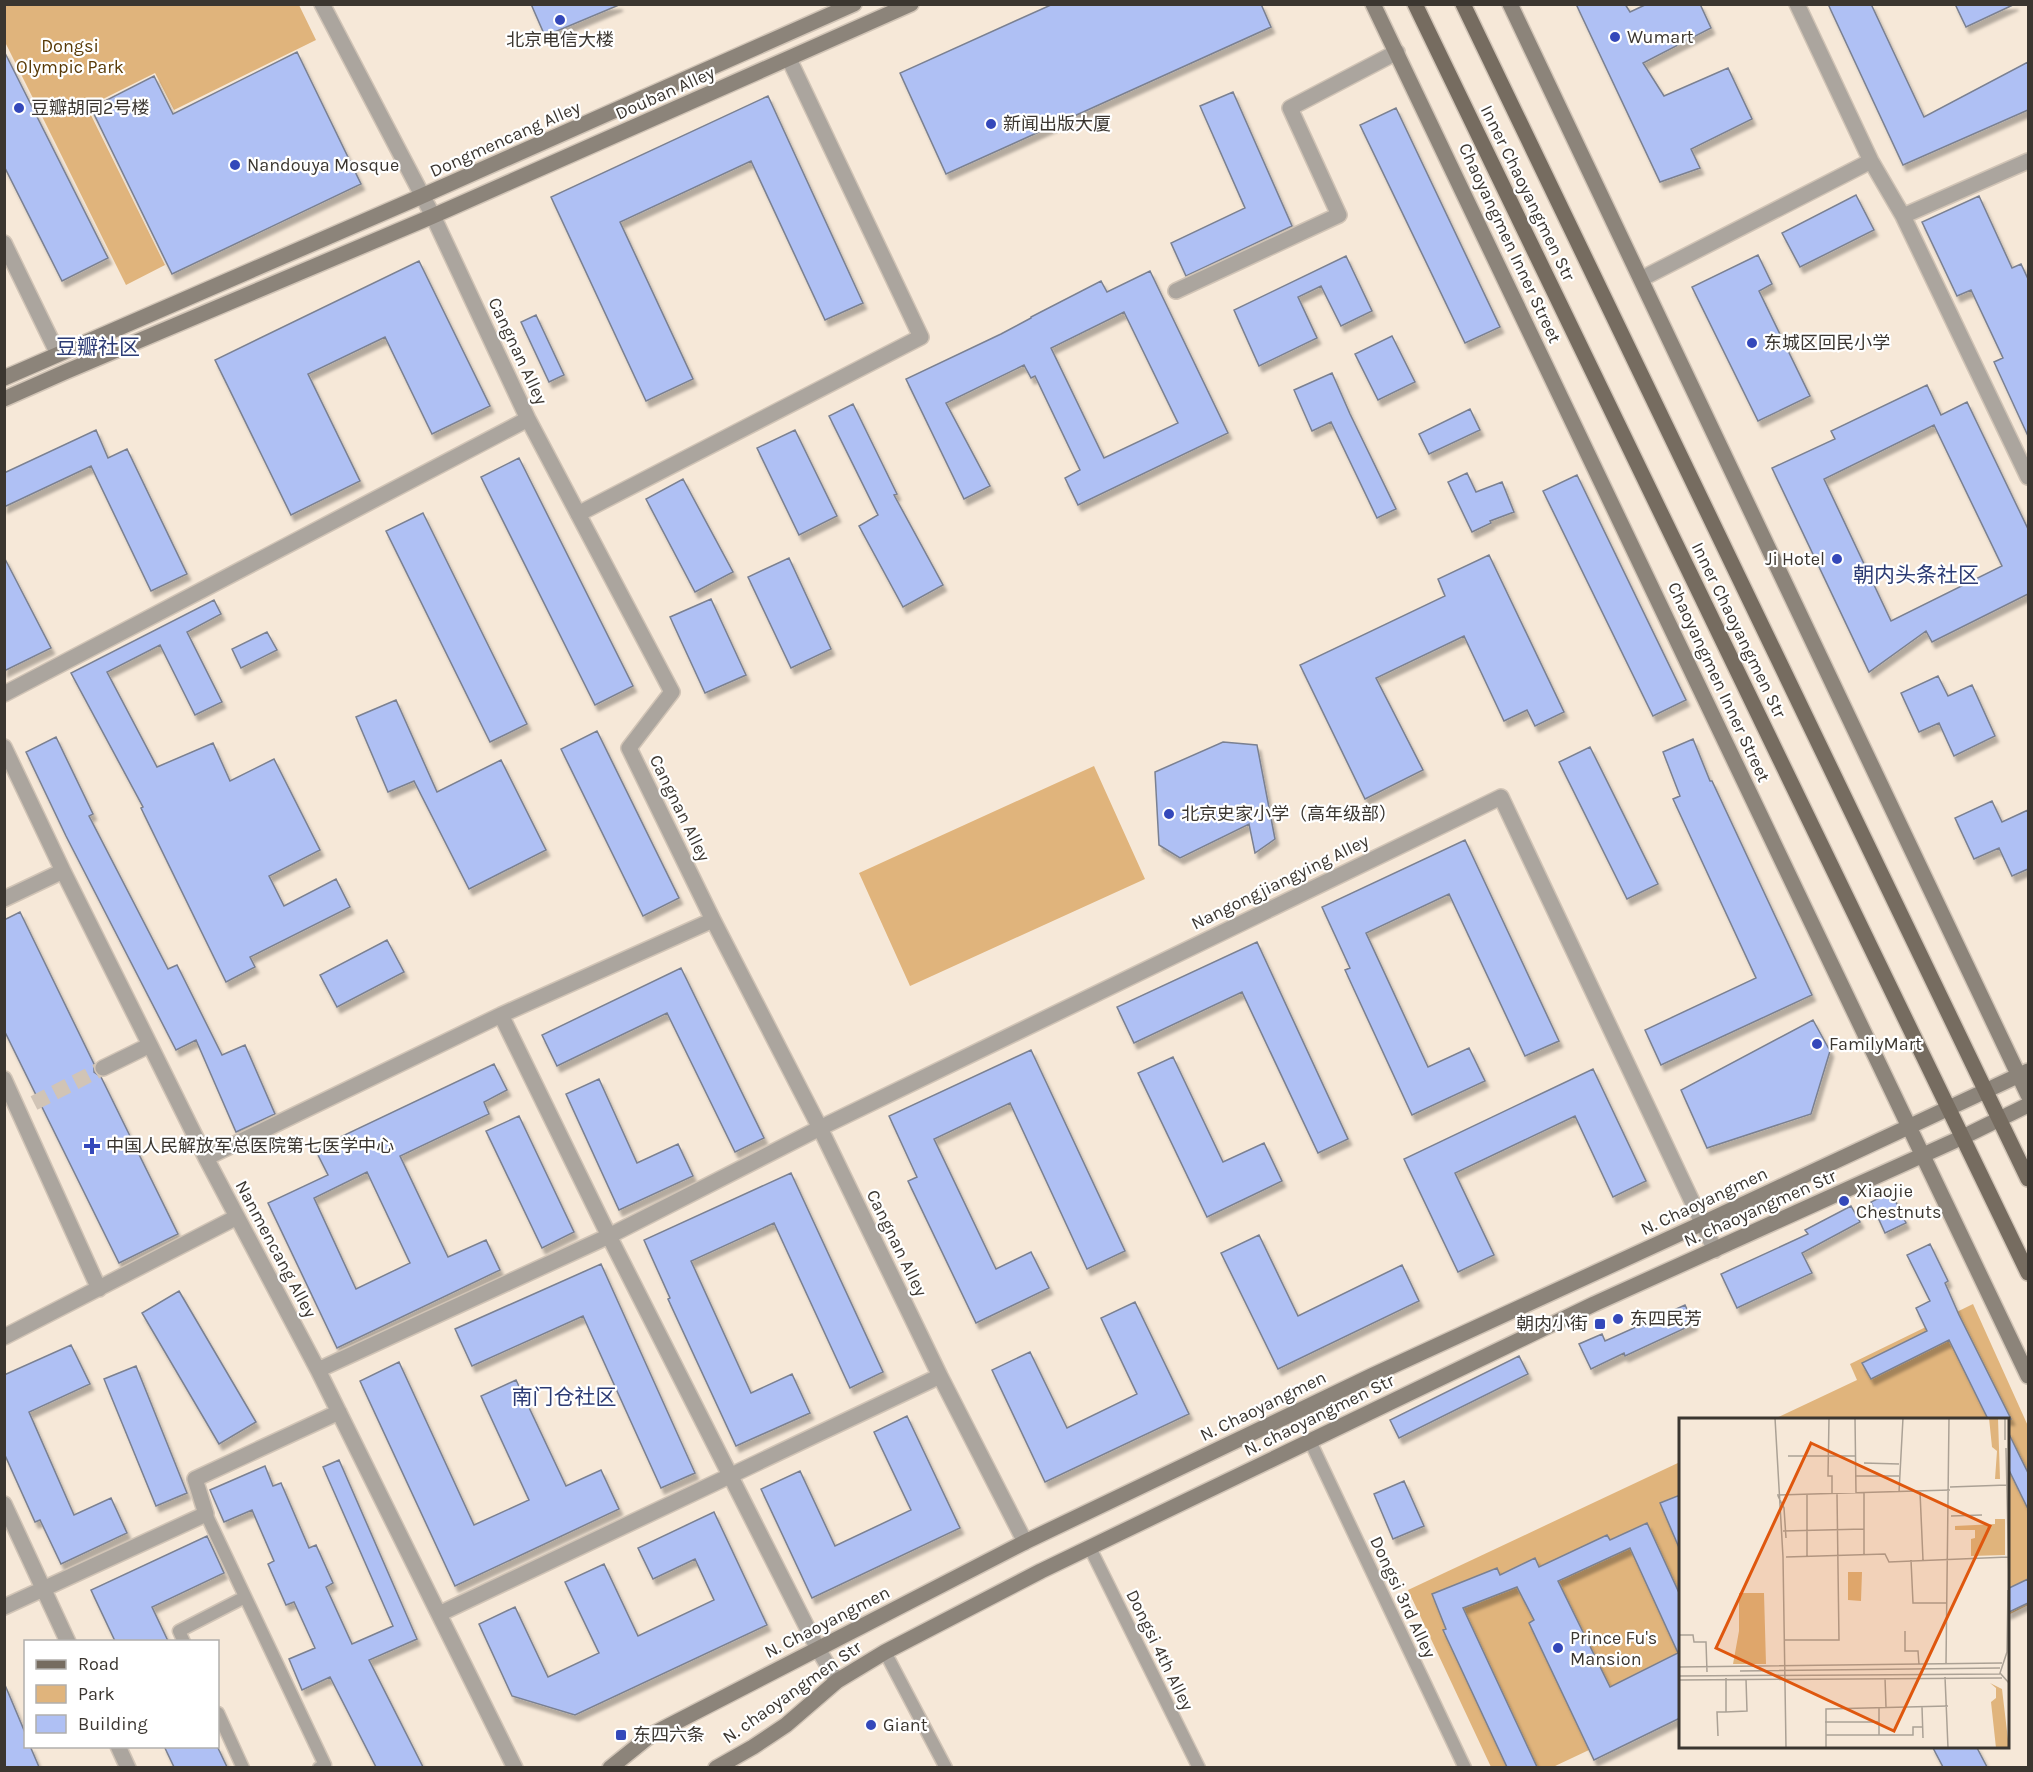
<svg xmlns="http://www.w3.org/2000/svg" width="2033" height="1772" font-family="Karla,'Noto Sans SC',sans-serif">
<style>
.green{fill:#e0b47c}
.building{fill:#afc0f4;stroke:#7a8091;stroke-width:1.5;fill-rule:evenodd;filter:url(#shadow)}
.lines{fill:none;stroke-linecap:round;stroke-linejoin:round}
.street-tunnel{stroke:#d1c4b6;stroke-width:15;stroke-dasharray:15 8;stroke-linecap:butt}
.lane-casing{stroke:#d1c4b6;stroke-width:15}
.street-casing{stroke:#d1c4b6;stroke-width:18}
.secondary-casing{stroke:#d1c4b6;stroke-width:18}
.primary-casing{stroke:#d1c4b6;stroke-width:18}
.lane{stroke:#aba59e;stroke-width:12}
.street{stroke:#aba59e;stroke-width:15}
.secondary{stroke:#8c847a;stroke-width:15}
.primary{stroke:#766c60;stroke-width:15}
.poi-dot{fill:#3448ba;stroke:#fff;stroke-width:2}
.labels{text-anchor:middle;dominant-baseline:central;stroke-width:4.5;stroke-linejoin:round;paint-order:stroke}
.poi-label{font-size:18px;fill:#3b3630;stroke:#fff;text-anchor:start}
.park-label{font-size:18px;fill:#583906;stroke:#fff}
.street-label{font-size:18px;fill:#3b3630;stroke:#fff}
.quarter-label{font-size:21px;fill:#2c3b74;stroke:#fff}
.inset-road{fill:none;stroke:#aba195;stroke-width:1.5}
.view{fill:#df570e;fill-opacity:0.15;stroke:#df570e;stroke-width:3}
.inset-edge{fill:none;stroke:#3b3630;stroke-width:3}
</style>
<defs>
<filter id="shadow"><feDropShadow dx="3.5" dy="6" stdDeviation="1.5" flood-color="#0004"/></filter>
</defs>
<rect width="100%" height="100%" fill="#f6e8d8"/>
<path class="green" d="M 5,4 L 299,5 L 316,40 L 174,110 L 155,73 L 87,107 L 165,265 L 126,285 L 5,42 Z
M 1094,766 L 1145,879 L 910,986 L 859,873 Z
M 1973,1304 L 2028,1426 L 2028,1605 L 2008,1615 L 2008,1420 L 1772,1420 L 1857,1380 L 1850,1364 Z
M 1680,1462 L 1680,1707 L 1553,1767 L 1491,1767 L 1408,1590 Z"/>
<path class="building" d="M 531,4 L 618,4 L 619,5 L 545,36 Z
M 1053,4 L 1261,4 L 1271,27 L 946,174 L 900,73 Z
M 1576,4 L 1625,4 L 1630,12 L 1647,4 L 1700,4 L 1711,28 L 1643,63 L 1664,96 L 1728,68 L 1752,119 L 1691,149 L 1700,168 L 1660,182 Z
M 1828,4 L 1871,4 L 1924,117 L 2028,62 L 2028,110 L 1903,165 Z
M 1955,4 L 2015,4 L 1966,27 Z
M 4,51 L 108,258 L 62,281 L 4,166 Z
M 297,52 L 361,184 L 172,274 L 91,108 L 154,76 L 173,114 Z
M 1233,92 L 1292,226 L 1186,276 L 1171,243 L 1245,208 L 1200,106 Z
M 768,96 L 863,303 L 825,320 L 751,161 L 620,222 L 693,379 L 646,401 L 551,197 Z
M 1396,108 L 1500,327 L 1465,343 L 1360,125 Z
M 1856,195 L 1874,230 L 1800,267 L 1782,233 Z
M 1979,196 L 2012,268 L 2021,264 L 2028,279 L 2028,436 L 1994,362 L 2003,358 L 1971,290 L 1957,296 L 1922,222 Z
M 1758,255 L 1772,284 L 1759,291 L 1810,396 L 1758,421 L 1692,287 Z
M 1346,256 L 1372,311 L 1341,326 L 1321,286 L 1298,297 L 1317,338 L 1259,366 L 1234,310 Z
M 419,261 L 490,406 L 432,434 L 385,337 L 308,374 L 360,481 L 291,515 L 215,360 Z
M 1150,271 L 1228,433 L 1078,505 L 1065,478 L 1080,470 L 1035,376 L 1031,378 L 1024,365 L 946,403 L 990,486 L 964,499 L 906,379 L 1001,334 L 1031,318 L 1031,317 L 1101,281 L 1107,292 ZM 1124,312 L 1178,423 L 1104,458 L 1051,348 Z
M 536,315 L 564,375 L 549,382 L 521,322 Z
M 1392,336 L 1415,382 L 1378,400 L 1355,354 Z
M 1332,373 L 1350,414 L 1396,509 L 1377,518 L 1331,422 L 1312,431 L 1294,390 Z
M 1927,385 L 1941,415 L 1967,402 L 2028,529 L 2028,594 L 1932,642 L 1926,631 L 1869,672 L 1772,468 L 1835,439 L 1831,431 ZM 1934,425 L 2002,566 L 1891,621 L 1824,479 Z
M 853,404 L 897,494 L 894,495 L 943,585 L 903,607 L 859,526 L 878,515 L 829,416 Z
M 1470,409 L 1480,430 L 1429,454 L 1419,434 Z
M 96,430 L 108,458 L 127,449 L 187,574 L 151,591 L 91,466 L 4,507 L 4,473 Z
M 795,430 L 837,516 L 799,535 L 757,448 Z
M 519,458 L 633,686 L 595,705 L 481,477 Z
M 1467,473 L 1476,492 L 1502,482 L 1514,512 L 1490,521 L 1491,523 L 1472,532 L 1448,482 Z
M 1577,475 L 1686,700 L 1653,716 L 1543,491 Z
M 683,479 L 733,572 L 695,592 L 646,499 Z
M 423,513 L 527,724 L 490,742 L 386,531 Z
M 1489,555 L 1564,712 L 1535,726 L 1527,710 L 1504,721 L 1464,636 L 1376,678 L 1423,770 L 1365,799 L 1300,665 L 1445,596 L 1438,579 Z
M 4,557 L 51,648 L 4,671 Z
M 789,558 L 831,649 L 791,668 L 748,577 Z
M 711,599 L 746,675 L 705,693 L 670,617 Z
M 214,600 L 221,614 L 187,632 L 222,702 L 195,715 L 160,645 L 107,672 L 157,767 L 213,743 L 230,781 L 274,759 L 320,850 L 269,876 L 284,906 L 336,879 L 350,907 L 250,957 L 255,967 L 226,982 L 141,808 L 143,807 L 71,673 Z
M 267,632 L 277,650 L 241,668 L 232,649 Z
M 1938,676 L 1948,696 L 1972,685 L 1995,736 L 1954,756 L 1939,723 L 1919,732 L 1901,693 Z
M 396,700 L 437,792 L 501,760 L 546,850 L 469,889 L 414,781 L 388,792 L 356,717 Z
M 597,731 L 679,898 L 643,916 L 561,749 Z
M 56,737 L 93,814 L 89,816 L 168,969 L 177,965 L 222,1055 L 245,1045 L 275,1114 L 236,1132 L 196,1040 L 176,1050 L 66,836 L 26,752 Z
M 1693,739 L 1710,781 L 1712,781 L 1812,995 L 1661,1065 L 1645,1030 L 1756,978 L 1673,799 L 1680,796 L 1663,752 Z
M 1223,742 L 1257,745 L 1275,839 L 1255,853 L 1249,824 L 1180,858 L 1159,845 L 1155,772 Z
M 1590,747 L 1658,884 L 1627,899 L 1559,762 Z
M 1992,801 L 2002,822 L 2028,810 L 2028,869 L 2012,876 L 1999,848 L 1974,859 L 1955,818 Z
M 1465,840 L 1559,1041 L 1525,1056 L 1449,894 L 1366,933 L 1428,1067 L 1469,1048 L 1485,1081 L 1412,1115 L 1345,970 L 1350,968 L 1322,907 Z
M 20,912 L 94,1064 L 94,1072 L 101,1077 L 178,1234 L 119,1263 L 4,1030 L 4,920 Z
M 387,940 L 404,972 L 337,1007 L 320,975 Z
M 1257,942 L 1348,1139 L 1318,1153 L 1242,992 L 1134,1043 L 1117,1007 Z
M 681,968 L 764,1138 L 735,1152 L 667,1013 L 557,1066 L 542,1035 Z
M 1813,1020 L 1830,1051 L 1811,1114 L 1707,1148 L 1681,1090 Z
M 1031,1050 L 1125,1251 L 1087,1269 L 1010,1103 L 934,1139 L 996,1269 L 1031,1252 L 1049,1288 L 976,1323 L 908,1181 L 917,1177 L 889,1116 Z
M 1173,1057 L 1223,1162 L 1264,1143 L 1282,1181 L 1207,1217 L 1138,1073 Z
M 494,1064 L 507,1090 L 484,1102 L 489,1114 L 400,1156 L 448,1257 L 486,1240 L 500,1270 L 337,1348 L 268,1203 L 328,1175 L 315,1149 ZM 367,1172 L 410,1263 L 356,1289 L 314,1198 Z
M 1593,1069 L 1646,1181 L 1613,1197 L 1575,1116 L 1455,1173 L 1494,1255 L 1458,1272 L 1404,1159 Z
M 599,1079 L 637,1163 L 678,1144 L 693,1176 L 619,1210 L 566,1094 Z
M 519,1116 L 574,1232 L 542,1248 L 486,1131 Z
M 791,1173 L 883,1372 L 850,1388 L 774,1223 L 691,1261 L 751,1393 L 792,1374 L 810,1413 L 736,1446 L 668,1299 L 670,1298 L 644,1240 Z
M 1891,1192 L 1906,1223 L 1885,1233 L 1871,1202 Z
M 1851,1206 L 1860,1222 L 1802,1253 L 1812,1273 L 1737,1308 L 1721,1274 L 1808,1234 L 1805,1230 Z
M 1259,1235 L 1298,1316 L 1402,1265 L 1419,1301 L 1278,1369 L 1221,1253 Z
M 1930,1244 L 1948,1281 L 1945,1283 L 1959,1315 L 2011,1419 L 1988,1419 L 1949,1340 L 1871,1379 L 1862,1363 L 1927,1331 L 1916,1308 L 1930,1301 L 1907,1255 Z
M 601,1264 L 695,1473 L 661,1488 L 583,1316 L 472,1366 L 455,1329 Z
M 179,1291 L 256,1422 L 219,1444 L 142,1313 Z
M 1135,1302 L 1189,1414 L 1045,1482 L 992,1370 L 1030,1352 L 1067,1428 L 1137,1394 L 1101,1318 Z
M 1685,1305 L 1694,1324 L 1625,1356 L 1624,1353 L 1591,1369 L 1579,1344 L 1602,1334 L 1605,1341 Z
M 71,1345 L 90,1384 L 29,1412 L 74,1515 L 111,1498 L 127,1533 L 61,1564 L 40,1520 L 35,1522 L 4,1453 L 4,1375 Z
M 1519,1356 L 1528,1374 L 1399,1438 L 1390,1420 Z
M 399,1362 L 474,1525 L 529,1500 L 481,1396 L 516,1380 L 566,1486 L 601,1470 L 619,1509 L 455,1586 L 360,1381 Z
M 136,1366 L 187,1493 L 156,1506 L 104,1379 Z
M 907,1416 L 960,1528 L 812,1598 L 761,1489 L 800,1471 L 835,1546 L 911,1510 L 874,1432 Z
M 2007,1430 L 2028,1473 L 2028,1509 L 2007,1466 Z
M 339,1460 L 417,1639 L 369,1660 L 423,1767 L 376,1767 L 330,1677 L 302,1690 L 289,1659 L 315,1648 L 294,1602 L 286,1605 L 268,1564 L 274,1561 L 252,1510 L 224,1522 L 210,1490 L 265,1466 L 273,1486 L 281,1483 L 309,1548 L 316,1545 L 333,1583 L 326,1587 L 352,1644 L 393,1626 L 323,1467 Z
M 1404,1481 L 1424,1526 L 1393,1539 L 1374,1494 Z
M 1680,1495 L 1680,1550 L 1660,1503 Z
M 714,1512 L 767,1625 L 575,1715 L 512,1696 L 479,1624 L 515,1607 L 548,1677 L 599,1653 L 565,1582 L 604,1564 L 638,1636 L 714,1600 L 695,1559 L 653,1579 L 638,1548 Z
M 1647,1523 L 1680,1595 L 1680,1718 L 1594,1760 L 1529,1623 L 1534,1620 L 1517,1587 L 1463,1608 L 1537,1767 L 1507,1767 L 1443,1630 L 1446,1629 L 1432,1594 L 1497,1568 L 1500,1575 L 1535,1558 L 1539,1567 L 1607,1535 L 1610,1540 ZM 1630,1548 L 1678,1653 L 1610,1687 L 1558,1581 Z
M 207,1536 L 224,1573 L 152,1607 L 168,1641 L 115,1641 L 91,1590 Z
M 2028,1579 L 2028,1603 L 2007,1613 L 2007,1589 Z
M 5,1685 L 26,1735 L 26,1746 L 30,1746 L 39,1767 L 4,1767 Z
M 164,1746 L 217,1746 L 227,1767 L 174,1767 Z
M 1932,1746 L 1976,1746 L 1987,1767 L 1943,1767 Z"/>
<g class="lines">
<path class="street-tunnel" d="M 34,1103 L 103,1068"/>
<g class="lane-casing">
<path id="lane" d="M 1310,1441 L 1465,1768
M 206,1514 L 325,1765 L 319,1768
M 1090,1548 L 1199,1768
M 184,1642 L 179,1631 L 245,1597
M 885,1652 L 946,1768
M 218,1713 L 243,1768"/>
</g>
<g class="street-casing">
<path id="street" d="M 322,4 L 433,216 L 528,419 L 672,692 L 629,748 L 713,920 L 820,1128 L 940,1376 L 1025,1542
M 1797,4 L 1871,161 L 1903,216 L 2028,477
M 1903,216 L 2028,161
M 4,243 L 58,354
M 1641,279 L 1871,161
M 1176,291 L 1339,215 L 1290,108 L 1397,52
M 578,514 L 921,337 L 789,59
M 4,694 L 528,419
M 4,747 L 63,871 L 150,1045 L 206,1158 L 318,1370 L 515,1768
M 4,899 L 63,871
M 501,1015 L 609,1236 L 818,1649 L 837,1681
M 103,1068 L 150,1045
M 4,1079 L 99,1289
M 206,1158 L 501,1015 L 713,920
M 4,1337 L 237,1217
M 318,1370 L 609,1236 L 820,1128 L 1501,797 L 1715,1250
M 4,1504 L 68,1642
M 4,1607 L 206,1514 L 195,1479 L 339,1412
M 439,1614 L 940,1376
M 118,1746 L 128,1768"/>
</g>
<g class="secondary-casing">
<path id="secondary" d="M 1373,4 L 2028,1376
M 1510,4 L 2028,1095
M 4,378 L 422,196 L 854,4
M 4,399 L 65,372 L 433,216 L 911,4
M 610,1768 L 651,1735 L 1025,1542 L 1371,1376 L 1703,1223 L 2028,1071
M 716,1768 L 753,1747 L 786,1725 L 837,1681 L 885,1652 L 1041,1571 L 1594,1304 L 1963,1137 L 2028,1105"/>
</g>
<g class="primary-casing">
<path id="primary" d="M 1415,4 L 2028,1273
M 1463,4 L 2028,1179"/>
</g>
<use href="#lane" class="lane"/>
<use href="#street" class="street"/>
<use href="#secondary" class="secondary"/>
<use href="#primary" class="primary"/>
</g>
<g class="poi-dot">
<circle cx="560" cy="20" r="6"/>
<circle cx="1615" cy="37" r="6"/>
<circle cx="19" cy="108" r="6"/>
<circle cx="991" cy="124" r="6"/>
<circle cx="235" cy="165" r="6"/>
<circle cx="1752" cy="343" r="6"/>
<circle cx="1837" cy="559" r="6"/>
<circle cx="1169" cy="814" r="6"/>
<circle cx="1817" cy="1044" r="6"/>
<path d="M89 1137h6v6h6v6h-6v6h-6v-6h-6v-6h6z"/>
<circle cx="1844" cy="1201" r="6"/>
<circle cx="1618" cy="1319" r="6"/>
<rect x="1594" y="1318" width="12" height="12" rx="3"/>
<circle cx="1558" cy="1648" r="6"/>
<circle cx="871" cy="1725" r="6"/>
<rect x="615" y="1729" width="12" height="12" rx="3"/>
</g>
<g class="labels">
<g class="poi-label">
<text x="1627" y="37">Wumart</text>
<text x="560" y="40" text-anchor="middle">北京电信大楼</text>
<text x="31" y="108">豆瓣胡同2号楼</text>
<text x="1003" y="124">新闻出版大厦</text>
<text x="247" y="165">Nandouya Mosque</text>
<text x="1764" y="343">东城区回民小学</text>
<text x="1825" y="559" text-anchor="end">Ji Hotel</text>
<text x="1181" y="814">北京史家小学（高年级部）</text>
<text x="1829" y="1044">FamilyMart</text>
<text x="106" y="1146">中国人民解放军总医院第七医学中心</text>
<text x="1856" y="1191">Xiaojie<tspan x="1856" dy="21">Chestnuts</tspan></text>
<text x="1630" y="1319">东四民芳</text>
<text x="1588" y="1324" text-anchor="end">朝内小街</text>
<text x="1570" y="1638">Prince Fu's<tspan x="1570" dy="21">Mansion</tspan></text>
<text x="883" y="1725">Giant</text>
<text x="633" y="1735">东四六条</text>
</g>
<g class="park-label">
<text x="70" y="46">Dongsi<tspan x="70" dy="21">Olympic Park</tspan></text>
</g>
<g class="street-label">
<text transform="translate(665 93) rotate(-24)">Douban Alley</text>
<text transform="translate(505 139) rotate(-24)">Dongmencang Alley</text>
<text transform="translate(1528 193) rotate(64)">Inner Chaoyangmen Str</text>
<text transform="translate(1510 243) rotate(65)">Chaoyangmen Inner Street</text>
<text transform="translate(518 351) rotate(65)">Cangnan Alley</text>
<text transform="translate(1739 630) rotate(64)">Inner Chaoyangmen Str</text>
<text transform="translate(1719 682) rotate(65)">Chaoyangmen Inner Street</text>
<text transform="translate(680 808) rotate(64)">Cangnan Alley</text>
<text transform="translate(1280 882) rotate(-26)">Nangongjiangying Alley</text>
<text transform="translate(1704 1201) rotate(-25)">N. Chaoyangmen</text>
<text transform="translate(1760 1208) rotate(-24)">N. chaoyangmen Str</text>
<text transform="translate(897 1243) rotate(64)">Cangnan Alley</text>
<text transform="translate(276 1249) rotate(62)">Nanmencang Alley</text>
<text transform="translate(1263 1406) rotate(-26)">N. Chaoyangmen</text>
<text transform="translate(1319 1415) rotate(-26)">N. chaoyangmen Str</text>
<text transform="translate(1403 1597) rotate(65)">Dongsi 3rd Alley</text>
<text transform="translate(827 1622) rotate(-27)">N. Chaoyangmen</text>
<text transform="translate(1160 1650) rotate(64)">Dongsi 4th Alley</text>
<text transform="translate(792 1692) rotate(-35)">N. chaoyangmen Str</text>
</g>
<g class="quarter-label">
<text x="98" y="347">豆瓣社区</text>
<text x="1916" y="575">朝内头条社区</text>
<text x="564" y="1397">南门仓社区</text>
</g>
</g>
<g transform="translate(1679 1418)">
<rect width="330" height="330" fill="#f6e8d8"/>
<path d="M 310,0 L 319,0 L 321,61 L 316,61 L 318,33 L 313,29 ZM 316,101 L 326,101 L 326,137 L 292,138 L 292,121 L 296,120 L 296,112 L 276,112 L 276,108 L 316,106 ZM 169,154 L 183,154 L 182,183 L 169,182 ZM 60,175 L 85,175 L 87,246 L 54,246 L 60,213 ZM 311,265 L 323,271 L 330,330 L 317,330 L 312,284 L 317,280 L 317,270 Z" fill="#e0b47c"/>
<path class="inset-road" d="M 96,0 L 104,139 L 107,330M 150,0 L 149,58 L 153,58 L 153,76M 176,0 L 177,75M 326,0 L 326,22M 327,30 L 330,164M 109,38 L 176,38M 185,45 L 220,46M 176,58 L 220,58M 271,69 L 328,67M 220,74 L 224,0M 241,74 L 244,142M 185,75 L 185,137M 98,77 L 271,72M 128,77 L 128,138M 99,78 L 105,90 L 107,120M 272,98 L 303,97M 104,113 L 185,111M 107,139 L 206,136 L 210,144 L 329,139M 232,142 L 234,185 L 268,185M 329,172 L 328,234 L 321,255 L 330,265M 226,213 L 226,233 L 239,233 L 240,247M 0,217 L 14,217 L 15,224 L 27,224 L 28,254M 105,222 L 160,222 L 158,76M 267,246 L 270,0M 0,249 L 323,245M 61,253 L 321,250M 0,258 L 321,256M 266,259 L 269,330M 47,260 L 47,294 L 68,293 L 67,261M 206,260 L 207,289M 0,262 L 323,260M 243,289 L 244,320M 200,290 L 200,317M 146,304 L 199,304M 147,317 L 234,317 L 234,309 L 244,309M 39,318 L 38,294 L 47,294M 147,330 L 147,291 L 269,288"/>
<path class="view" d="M 132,25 L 311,108 L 215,313 L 37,230 Z"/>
<rect width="330" height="330" class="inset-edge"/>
</g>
<rect width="2033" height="1772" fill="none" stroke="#3b3630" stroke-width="12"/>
<rect x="24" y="1640" width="195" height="108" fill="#ffffff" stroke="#b1afac" stroke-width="1.5"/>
<rect x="36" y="1660" width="30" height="9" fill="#766c60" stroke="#b1afac" stroke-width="1.5"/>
<text x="78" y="1670" font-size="18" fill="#3b3630">Road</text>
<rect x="36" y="1685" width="30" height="18" fill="#e0b47c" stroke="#b1afac" stroke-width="1.5"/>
<text x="78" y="1700" font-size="18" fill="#3b3630">Park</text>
<rect x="36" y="1715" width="30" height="18" fill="#afc0f4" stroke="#b1afac" stroke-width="1.5"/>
<text x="78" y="1730" font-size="18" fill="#3b3630">Building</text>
</svg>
